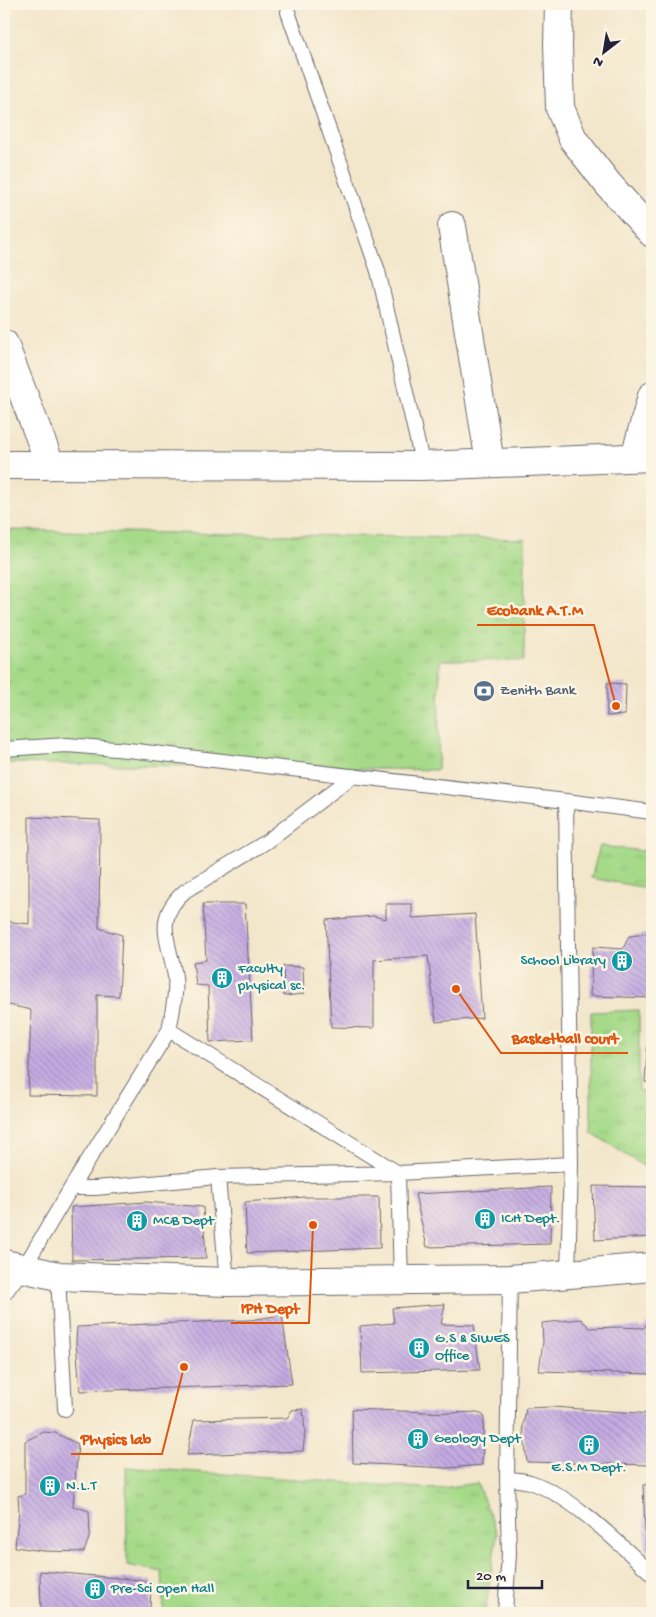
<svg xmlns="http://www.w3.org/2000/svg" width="656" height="1617" font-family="'Gochi Hand',sans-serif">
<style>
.grass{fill:url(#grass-tufts);stroke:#647e62}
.building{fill:url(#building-back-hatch)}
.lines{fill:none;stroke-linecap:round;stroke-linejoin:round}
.service-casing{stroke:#6b676d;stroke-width:16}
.minor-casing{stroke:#6b676d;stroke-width:30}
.tertiary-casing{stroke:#6b676d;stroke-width:30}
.service{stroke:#fff;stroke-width:14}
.minor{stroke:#fff;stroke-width:28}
.tertiary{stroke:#fff;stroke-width:28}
.labels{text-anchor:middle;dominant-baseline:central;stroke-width:5;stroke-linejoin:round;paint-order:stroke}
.service-label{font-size:15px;fill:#4e5e75;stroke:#fcf5e5;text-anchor:start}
.culture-label{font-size:15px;fill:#0d838f;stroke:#fcf5e5;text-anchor:start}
.leader{fill:none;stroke:#de560e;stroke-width:2}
.callout-dot{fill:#de560e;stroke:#fcf5e5;stroke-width:2}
.callout-label{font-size:16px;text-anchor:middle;font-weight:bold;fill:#de560e;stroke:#fcf5e5;stroke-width:5;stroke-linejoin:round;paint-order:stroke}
</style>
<defs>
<pattern id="grass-tufts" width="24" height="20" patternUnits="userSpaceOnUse" patternTransform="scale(1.25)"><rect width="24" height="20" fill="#a6da89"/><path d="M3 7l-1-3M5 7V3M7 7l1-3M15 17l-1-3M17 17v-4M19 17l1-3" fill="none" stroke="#8fbb77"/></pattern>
<pattern id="building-back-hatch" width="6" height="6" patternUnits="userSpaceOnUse" patternTransform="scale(1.25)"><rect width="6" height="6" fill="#c5ace3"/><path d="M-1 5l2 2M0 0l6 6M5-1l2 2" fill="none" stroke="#a08cb9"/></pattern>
</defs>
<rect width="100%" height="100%" fill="#fcf5e5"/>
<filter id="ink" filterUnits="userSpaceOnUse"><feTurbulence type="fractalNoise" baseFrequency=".02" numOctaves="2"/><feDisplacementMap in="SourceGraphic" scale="10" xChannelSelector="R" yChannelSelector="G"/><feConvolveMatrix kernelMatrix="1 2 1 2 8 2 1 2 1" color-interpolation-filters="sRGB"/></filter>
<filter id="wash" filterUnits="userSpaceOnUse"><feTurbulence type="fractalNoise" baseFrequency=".0096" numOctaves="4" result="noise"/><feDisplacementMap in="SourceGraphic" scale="20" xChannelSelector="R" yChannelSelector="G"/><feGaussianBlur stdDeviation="1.12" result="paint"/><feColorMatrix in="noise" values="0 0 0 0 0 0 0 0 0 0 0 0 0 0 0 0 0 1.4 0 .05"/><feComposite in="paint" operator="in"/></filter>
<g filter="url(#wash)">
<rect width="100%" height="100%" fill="#f3e7cb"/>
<path class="grass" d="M 4,530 L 525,539 L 524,661 L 440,660 L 438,770 L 4,763 Z
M 600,846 L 652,852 L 652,889 L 591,878 Z
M 639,1010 L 639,1091 L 652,1091 L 652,1168 L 646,1168 L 591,1132 L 591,1012 Z
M 126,1467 L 435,1489 L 477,1483 L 497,1533 L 485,1613 L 164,1613 L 162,1572 L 127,1565 Z"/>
<g id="blocks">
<path class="building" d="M 607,683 L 626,684 L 625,715 L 607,716 Z
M 29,817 L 100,820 L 99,928 L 122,935 L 119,996 L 97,995 L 97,1096 L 28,1095 L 31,1010 L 4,1004 L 4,921 L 29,924 Z
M 203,904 L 245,904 L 253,1040 L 210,1042 L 208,986 L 196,985 L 193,962 L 206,960 Z
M 386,904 L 412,904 L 412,918 L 475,914 L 482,1018 L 436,1022 L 428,956 L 374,960 L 374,1028 L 331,1027 L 326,920 L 373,916 L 386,919 Z
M 647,934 L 652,936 L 652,998 L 590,996 L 593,947 L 623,949 L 629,936 Z
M 283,966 L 303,967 L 304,994 L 284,996 Z
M 650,1008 L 652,1008 L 652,1083 L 645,1082 Z
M 593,1186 L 652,1187 L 652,1237 L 595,1240 Z
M 551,1187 L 550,1244 L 427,1247 L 415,1194 Z
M 305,1197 L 379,1197 L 380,1248 L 247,1253 L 245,1202 Z
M 146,1202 L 203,1207 L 206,1258 L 72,1260 L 71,1207 Z
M 445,1304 L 441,1324 L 474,1325 L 480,1370 L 362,1373 L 360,1326 L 394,1323 L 392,1308 Z
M 282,1315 L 292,1384 L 80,1391 L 76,1341 L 77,1327 L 250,1320 Z
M 581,1319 L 590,1328 L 618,1327 L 644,1328 L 648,1322 L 652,1322 L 652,1374 L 539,1371 L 543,1342 L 542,1323 Z
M 552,1407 L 652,1414 L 652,1465 L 527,1462 L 523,1427 L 526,1408 Z
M 303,1409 L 305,1432 L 303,1451 L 187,1455 L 194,1420 L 287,1418 L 292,1410 Z
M 352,1409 L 451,1413 L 478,1412 L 484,1416 L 482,1465 L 447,1468 L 353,1463 Z
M 44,1432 L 55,1433 L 78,1444 L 73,1506 L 89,1511 L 90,1535 L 84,1552 L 43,1551 L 15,1547 L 19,1510 L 18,1496 L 25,1494 L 25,1441 Z
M 652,1484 L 652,1551 L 646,1551 L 643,1485 Z
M 40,1571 L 151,1581 L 150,1613 L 41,1613 Z"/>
</g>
</g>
<g filter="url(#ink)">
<use href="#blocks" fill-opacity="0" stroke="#6b676d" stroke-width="1"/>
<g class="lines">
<g class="service-casing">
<path id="service" d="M 288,12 L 378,271 L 423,466
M 4,749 L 67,745 L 128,750 L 566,801 L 652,812
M 566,801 L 571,1164 L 568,1275
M 169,1030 L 398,1173 L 401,1280
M 218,1177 L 227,1282
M 71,1188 L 169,1030 C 172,1013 177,994 175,977 C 170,941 152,920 185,891 L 266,842 L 353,776
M 58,1276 L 65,1409
M 4,1294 L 23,1269 L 71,1188 L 95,1188 L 218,1177 L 398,1173 L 571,1164
M 507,1478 C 515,1480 523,1480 530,1482 C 573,1496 619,1544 652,1574
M 505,1613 L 509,1554 L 507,1478 L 510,1279"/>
</g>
<g class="minor-casing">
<path id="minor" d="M 559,4 L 558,45 L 560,108 L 573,139 L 608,184 L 652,233
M 452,226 L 490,463
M 4,344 L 50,464
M 635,457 L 652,396
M 4,1264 L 58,1276 L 227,1282 L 510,1279 L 652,1267"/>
</g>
<g class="tertiary-casing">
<path id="tertiary" d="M 4,465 L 423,466 L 652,457"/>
</g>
<use href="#service" class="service"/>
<use href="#minor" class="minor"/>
<use href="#tertiary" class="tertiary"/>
</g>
</g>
<defs>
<g id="bank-disc" transform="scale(1.125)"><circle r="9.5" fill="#5c6f8a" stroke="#fcf5e5"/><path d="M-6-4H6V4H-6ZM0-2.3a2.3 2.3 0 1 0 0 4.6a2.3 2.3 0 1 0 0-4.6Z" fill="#fff"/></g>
<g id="building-disc" transform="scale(1.125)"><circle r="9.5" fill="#0f9aa8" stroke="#fcf5e5"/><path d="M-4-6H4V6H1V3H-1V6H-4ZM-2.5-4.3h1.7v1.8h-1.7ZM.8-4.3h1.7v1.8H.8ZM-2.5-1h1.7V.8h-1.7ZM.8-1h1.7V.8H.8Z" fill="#fff"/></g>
</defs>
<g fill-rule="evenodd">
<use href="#bank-disc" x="484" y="691"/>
<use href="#building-disc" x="622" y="961"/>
<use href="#building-disc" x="222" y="978"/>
<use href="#building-disc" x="485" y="1219"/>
<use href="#building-disc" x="137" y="1221"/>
<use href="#building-disc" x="419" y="1348"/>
<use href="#building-disc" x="418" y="1439"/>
<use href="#building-disc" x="589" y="1445"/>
<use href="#building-disc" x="50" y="1486"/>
<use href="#building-disc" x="95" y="1589"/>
</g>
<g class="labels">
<g class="service-label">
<text x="500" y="691">Zenith Bank</text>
</g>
<g class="culture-label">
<text x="606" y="961" text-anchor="end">School Library</text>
<text x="238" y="969">Faculty<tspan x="238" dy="17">physical sc.</tspan></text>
<text x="501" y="1219">ICH Dept.</text>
<text x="153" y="1221">MCB Dept</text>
<text x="435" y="1339">G.S &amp; SIWES<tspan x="435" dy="17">Office</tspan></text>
<text x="434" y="1439">Geology Dept</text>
<text x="589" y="1468" text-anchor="middle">E.S.M Dept.</text>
<text x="66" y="1486">N.L.T</text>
<text x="111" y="1589">Pre-Sci Open Hall</text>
</g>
</g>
<path class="leader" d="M616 706L594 625H477M456 989L501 1053H628M313 1225L309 1323H231M184 1367L162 1454H71"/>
<g class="callout-dot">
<circle cx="616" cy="706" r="5"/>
<circle cx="456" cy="989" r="5"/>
<circle cx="313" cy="1225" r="5"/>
<circle cx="184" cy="1367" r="5"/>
</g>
<g class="callout-label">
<text x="535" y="615">Ecobank A.T.M</text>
<text x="565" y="1043">Basketball court</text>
<text x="270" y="1313">IPH Dept</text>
<text x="116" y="1444">Physics lab</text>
</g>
<rect width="656" height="1617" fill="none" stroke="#fcf5e5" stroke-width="20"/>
<g transform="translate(604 52) rotate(211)" stroke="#fcf5e5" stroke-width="4" paint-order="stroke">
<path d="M0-4L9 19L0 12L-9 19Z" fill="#22223b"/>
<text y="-8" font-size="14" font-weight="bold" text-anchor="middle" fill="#22223b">N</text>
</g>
<path d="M468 1580v8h74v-8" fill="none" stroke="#22223b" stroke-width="2.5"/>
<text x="476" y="1580" font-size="15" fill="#22223b" stroke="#fcf5e5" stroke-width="4" paint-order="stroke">20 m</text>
</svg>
